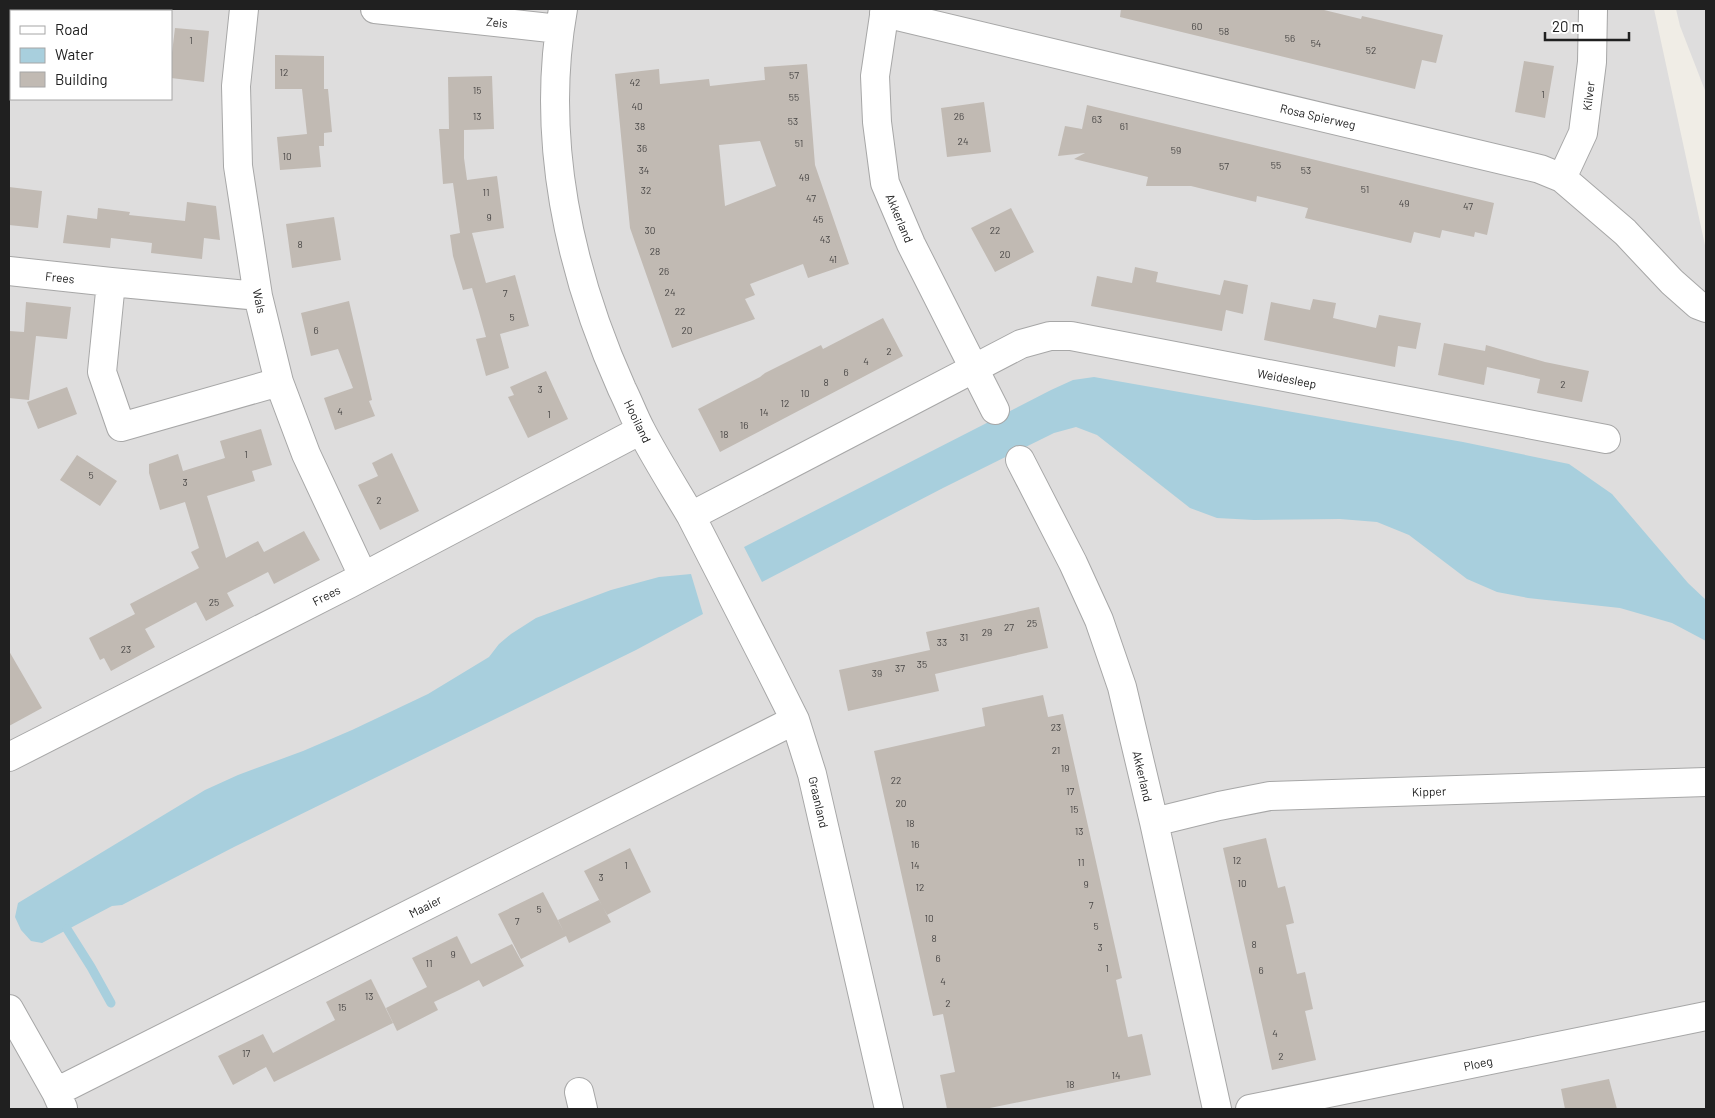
<svg xmlns="http://www.w3.org/2000/svg" width="1715" height="1118" font-family="Barlow,sans-serif">
<style>
.residential{fill:#dedddd;fill-rule:evenodd}
.water{fill:#a8cfdd}
.lines{fill:none;stroke-linecap:round;stroke-linejoin:round}
.stream{stroke:#a8cfdd;stroke-width:9}
.building{fill:#c1bab3;fill-rule:evenodd}
.minor-casing{stroke:#a7a7a7;stroke-width:30}
.minor{stroke:#fff;stroke-width:28}
.labels{text-anchor:middle;dominant-baseline:central;stroke-width:5;stroke-linejoin:round;paint-order:stroke}
.number-label{font-size:10px;fill:#484645}
.street-label{font-size:12px;fill:#202020;stroke:#fff}
</style>
<rect width="100%" height="100%" fill="#f0ede6"/>
<path class="residential" d="M 9,9 L 1654,9 L 1706,250 L 1706,1109 L 9,1109 ZM 11,11 L 171,11 L 171,99 L 11,99 Z
M 1676,9 L 1706,9 L 1706,93 L 1680,26 Z"/>
<path class="water" d="M 1094,377 L 1463,442 L 1569,464 L 1612,494 L 1688,583 L 1706,600 L 1706,641 L 1672,623 L 1620,608 L 1528,598 L 1497,592 L 1467,579 L 1409,535 L 1377,522 L 1340,519 L 1254,520 L 1217,518 L 1190,508 L 1097,435 L 1076,427 L 1054,433 L 943,488 L 762,582 L 744,547 L 1051,390 L 1073,380 Z
M 691,574 L 703,614 L 636,650 L 234,847 L 122,905 L 112,906 L 42,943 L 31,941 L 21,930 L 15,917 L 18,903 L 205,790 L 238,775 L 303,751 L 352,730 L 428,694 L 489,657 L 499,644 L 511,634 L 536,618 L 611,590 L 659,577 Z"/>
<g class="lines">
<path class="stream" d="M 67,929 L 91,967 L 111,1003"/>
</g>
<path class="building" d="M 1121,9 L 1320,9 L 1361,19 L 1362,16 L 1443,35 L 1436,63 L 1422,60 L 1415,89 L 1120,17 Z
M 175,28 L 209,31 L 204,82 L 171,78 L 171,61 Z
M 275,55 L 324,56 L 324,89 L 328,89 L 332,132 L 324,133 L 324,146 L 319,146 L 321,167 L 280,170 L 277,137 L 307,134 L 302,89 L 275,89 Z
M 1524,61 L 1554,66 L 1545,118 L 1515,112 Z
M 807,64 L 815,165 L 849,264 L 808,278 L 803,264 L 750,284 L 755,295 L 745,299 L 755,319 L 672,348 L 630,228 L 615,74 L 659,69 L 660,84 L 709,79 L 710,86 L 765,80 L 764,67 ZM 760,141 L 776,186 L 725,206 L 719,145 Z
M 492,76 L 494,129 L 464,130 L 464,158 L 467,180 L 497,176 L 504,228 L 472,233 L 486,283 L 515,275 L 529,326 L 500,334 L 509,368 L 486,376 L 476,339 L 486,337 L 479,312 L 472,288 L 463,290 L 453,256 L 450,235 L 460,233 L 453,183 L 443,184 L 439,129 L 449,129 L 448,77 Z
M 984,102 L 991,152 L 947,157 L 941,108 Z
M 1087,105 L 1494,203 L 1487,235 L 1475,232 L 1474,237 L 1442,230 L 1440,238 L 1414,232 L 1411,243 L 1305,218 L 1308,208 L 1257,196 L 1256,202 L 1191,186 L 1146,186 L 1148,177 L 1074,159 L 1085,153 L 1058,156 L 1065,126 L 1082,129 Z
M 9,187 L 42,191 L 38,228 L 9,225 Z
M 187,202 L 216,206 L 220,240 L 204,238 L 202,259 L 151,253 L 152,243 L 111,238 L 110,248 L 63,243 L 67,215 L 97,219 L 98,208 L 130,212 L 129,215 L 185,221 Z
M 1011,208 L 1034,252 L 995,272 L 971,228 Z
M 334,217 L 341,260 L 292,268 L 286,224 Z
M 1135,267 L 1158,272 L 1156,282 L 1220,295 L 1224,280 L 1248,285 L 1243,314 L 1226,310 L 1222,331 L 1091,306 L 1097,276 L 1132,283 Z
M 1313,299 L 1336,303 L 1333,318 L 1376,328 L 1379,315 L 1421,323 L 1416,349 L 1398,346 L 1395,367 L 1264,340 L 1271,302 L 1310,310 Z
M 349,301 L 372,400 L 369,401 L 375,416 L 335,430 L 324,398 L 353,388 L 338,349 L 311,356 L 301,313 Z
M 26,302 L 71,307 L 67,339 L 36,336 L 29,400 L 9,398 L 9,331 L 24,332 Z
M 883,318 L 903,356 L 720,452 L 698,409 L 760,377 L 765,373 L 821,345 L 823,349 Z
M 1444,343 L 1485,351 L 1486,345 L 1545,362 L 1589,371 L 1582,402 L 1537,393 L 1540,379 L 1487,367 L 1484,385 L 1438,375 Z
M 546,371 L 568,419 L 528,438 L 508,397 L 514,395 L 510,387 Z
M 67,387 L 77,414 L 38,429 L 27,402 Z
M 261,429 L 272,465 L 252,471 L 255,481 L 207,496 L 226,558 L 258,541 L 264,552 L 304,531 L 320,560 L 274,584 L 268,572 L 227,593 L 234,606 L 206,621 L 196,602 L 145,629 L 155,647 L 111,671 L 104,658 L 100,660 L 89,638 L 135,614 L 130,604 L 199,568 L 191,552 L 199,548 L 185,502 L 160,510 L 149,473 L 149,464 L 178,454 L 183,471 L 225,458 L 220,441 Z
M 392,453 L 419,511 L 380,530 L 358,485 L 378,476 L 372,463 Z
M 77,455 L 117,481 L 100,506 L 60,480 Z
M 1039,607 L 1048,648 L 935,674 L 939,691 L 848,711 L 839,670 L 930,650 L 926,632 Z
M 9,651 L 42,708 L 9,726 Z
M 1043,695 L 1048,717 L 1063,714 L 1122,978 L 1116,980 L 1128,1037 L 1142,1034 L 1151,1075 L 985,1109 L 947,1109 L 940,1075 L 955,1072 L 943,1014 L 933,1016 L 874,751 L 985,726 L 982,708 Z
M 1266,838 L 1278,888 L 1285,886 L 1290,906 L 1294,923 L 1286,925 L 1297,974 L 1305,972 L 1313,1009 L 1305,1011 L 1316,1060 L 1272,1070 L 1223,848 Z
M 630,848 L 651,892 L 607,915 L 584,871 Z
M 543,892 L 564,932 L 558,920 L 599,900 L 611,922 L 569,943 L 566,936 L 521,959 L 498,914 Z
M 457,936 L 471,964 L 512,944 L 524,966 L 483,987 L 479,980 L 457,991 L 434,1002 L 438,1010 L 397,1031 L 386,1008 L 427,987 L 412,958 Z
M 371,979 L 393,1023 L 274,1082 L 266,1067 L 233,1085 L 218,1056 L 263,1034 L 273,1053 L 335,1020 L 326,1002 Z
M 1609,1079 L 1617,1109 L 1565,1109 L 1561,1089 Z"/>
<g class="lines">
<g class="minor-casing">
<path id="minor" d="M 244,9 L 236,86 L 238,166 L 258,296 L 279,382 L 306,454 L 363,576
M 375,9 L 559,29
M 563,9 C 540,138 569,271 622,389 C 629,403 634,417 641,430 C 656,459 674,487 691,516 L 1021,344 L 1050,336 L 1071,336 L 1606,439
M 885,9 L 875,76 L 877,122 L 885,183 L 911,244 L 995,410
M 884,13 L 1540,169 L 1562,178 L 1625,232 L 1672,282 L 1698,305 L 1706,308
M 1562,178 L 1583,133 L 1592,62 L 1593,9
M 9,271 L 111,282 L 258,296
M 111,282 L 102,372 L 121,427 L 279,382
M 1020,460 L 1073,563 L 1099,620 L 1122,687 L 1154,822 L 1217,1109
M 691,516 L 771,672 L 795,720 L 812,774 L 889,1109
M 9,757 L 349,584 L 641,430
M 1154,822 L 1219,806 L 1270,796 L 1706,782
M 9,1009 L 56,1092 L 63,1108
M 56,1092 L 795,720
M 579,1092 L 583,1109
M 1250,1109 L 1706,1016"/>
</g>
<use href="#minor" class="minor"/>
</g>
<g class="labels">
<g class="number-label">
<text x="1197" y="26">60</text>
<text x="1224" y="31">58</text>
<text x="1290" y="38">56</text>
<text x="191" y="40">1</text>
<text x="1316" y="43">54</text>
<text x="1371" y="50">52</text>
<text x="284" y="72">12</text>
<text x="794" y="75">57</text>
<text x="635" y="82">42</text>
<text x="477" y="90">15</text>
<text x="1543" y="94">1</text>
<text x="794" y="97">55</text>
<text x="637" y="106">40</text>
<text x="477" y="116">13</text>
<text x="959" y="116">26</text>
<text x="1097" y="119">63</text>
<text x="793" y="121">53</text>
<text x="640" y="126">38</text>
<text x="1124" y="126">61</text>
<text x="963" y="141">24</text>
<text x="799" y="143">51</text>
<text x="642" y="148">36</text>
<text x="1176" y="150">59</text>
<text x="287" y="156">10</text>
<text x="1276" y="165">55</text>
<text x="1224" y="166">57</text>
<text x="644" y="170">34</text>
<text x="1306" y="170">53</text>
<text x="804" y="177">49</text>
<text x="1365" y="189">51</text>
<text x="646" y="190">32</text>
<text x="486" y="192">11</text>
<text x="811" y="198">47</text>
<text x="1404" y="203">49</text>
<text x="1468" y="206">47</text>
<text x="489" y="217">9</text>
<text x="818" y="219">45</text>
<text x="650" y="230">30</text>
<text x="995" y="230">22</text>
<text x="825" y="239">43</text>
<text x="300" y="244">8</text>
<text x="655" y="251">28</text>
<text x="1005" y="254">20</text>
<text x="833" y="259">41</text>
<text x="664" y="271">26</text>
<text x="670" y="292">24</text>
<text x="505" y="293">7</text>
<text x="680" y="311">22</text>
<text x="512" y="317">5</text>
<text x="316" y="330">6</text>
<text x="687" y="330">20</text>
<text x="889" y="351">2</text>
<text x="866" y="361">4</text>
<text x="846" y="372">6</text>
<text x="826" y="382">8</text>
<text x="1563" y="384">2</text>
<text x="540" y="389">3</text>
<text x="805" y="393">10</text>
<text x="785" y="403">12</text>
<text x="340" y="411">4</text>
<text x="764" y="412">14</text>
<text x="549" y="414">1</text>
<text x="744" y="425">16</text>
<text x="724" y="434">18</text>
<text x="246" y="454">1</text>
<text x="91" y="475">5</text>
<text x="185" y="482">3</text>
<text x="379" y="500">2</text>
<text x="214" y="602">25</text>
<text x="1032" y="623">25</text>
<text x="1009" y="627">27</text>
<text x="987" y="632">29</text>
<text x="964" y="637">31</text>
<text x="942" y="642">33</text>
<text x="126" y="649">23</text>
<text x="922" y="664">35</text>
<text x="900" y="668">37</text>
<text x="877" y="673">39</text>
<text x="1056" y="727">23</text>
<text x="1056" y="750">21</text>
<text x="1065" y="768">19</text>
<text x="896" y="780">22</text>
<text x="1070" y="791">17</text>
<text x="901" y="803">20</text>
<text x="1074" y="809">15</text>
<text x="910" y="823">18</text>
<text x="1079" y="831">13</text>
<text x="915" y="844">16</text>
<text x="1237" y="860">12</text>
<text x="1081" y="862">11</text>
<text x="626" y="865">1</text>
<text x="915" y="865">14</text>
<text x="601" y="877">3</text>
<text x="1242" y="883">10</text>
<text x="1086" y="884">9</text>
<text x="920" y="887">12</text>
<text x="1091" y="905">7</text>
<text x="539" y="909">5</text>
<text x="929" y="918">10</text>
<text x="517" y="921">7</text>
<text x="1096" y="926">5</text>
<text x="934" y="938">8</text>
<text x="1254" y="944">8</text>
<text x="1100" y="947">3</text>
<text x="453" y="954">9</text>
<text x="938" y="958">6</text>
<text x="429" y="963">11</text>
<text x="1107" y="968">1</text>
<text x="1261" y="970">6</text>
<text x="943" y="981">4</text>
<text x="369" y="996">13</text>
<text x="948" y="1003">2</text>
<text x="342" y="1007">15</text>
<text x="1275" y="1033">4</text>
<text x="246" y="1053">17</text>
<text x="1281" y="1056">2</text>
<text x="1116" y="1075">14</text>
<text x="1070" y="1084">18</text>
</g>
<g class="street-label">
<text transform="translate(497 22) rotate(6)">Zeis</text>
<text transform="translate(1588 96) rotate(-83)">Kilver</text>
<text transform="translate(1318 116) rotate(13)">Rosa Spierweg</text>
<text transform="translate(900 218) rotate(67)">Akkerland</text>
<text transform="translate(60 277) rotate(6)">Frees</text>
<text transform="translate(260 301) rotate(78)">Wals</text>
<text transform="translate(1287 378) rotate(11)">Weidesleep</text>
<text transform="translate(638 421) rotate(64)">Hooiland</text>
<text transform="translate(326 595) rotate(-27)">Frees</text>
<text transform="translate(1143 776) rotate(77)">Akkerland</text>
<text transform="translate(1429 791) rotate(-2)">Kipper</text>
<text transform="translate(819 802) rotate(77)">Graanland</text>
<text transform="translate(425 906) rotate(-27)">Maaier</text>
<text transform="translate(1478 1063) rotate(-12)">Ploeg</text>
</g>
</g>
<rect width="1715" height="1118" fill="none" stroke="#202020" stroke-width="20"/>
<rect x="10" y="10" width="162" height="90" fill="#ffffff" stroke="#a6a6a6"/>
<rect x="20" y="26" width="25" height="8" fill="#ffffff" stroke="#a6a6a6"/>
<text x="55" y="35" font-size="15" fill="#202020">Road</text>
<rect x="20" y="48" width="25" height="15" fill="#a8cfdd" stroke="#a6a6a6"/>
<text x="55" y="60" font-size="15" fill="#202020">Water</text>
<rect x="20" y="72" width="25" height="15" fill="#c1bab3" stroke="#a6a6a6"/>
<text x="55" y="85" font-size="15" fill="#202020">Building</text>
<path d="M1545 32v8h84v-8" fill="none" stroke="#202020" stroke-width="2.5"/>
<text x="1552" y="32" font-size="15" fill="#202020" stroke="#ffffff" stroke-width="4" paint-order="stroke">20 m</text>
</svg>
